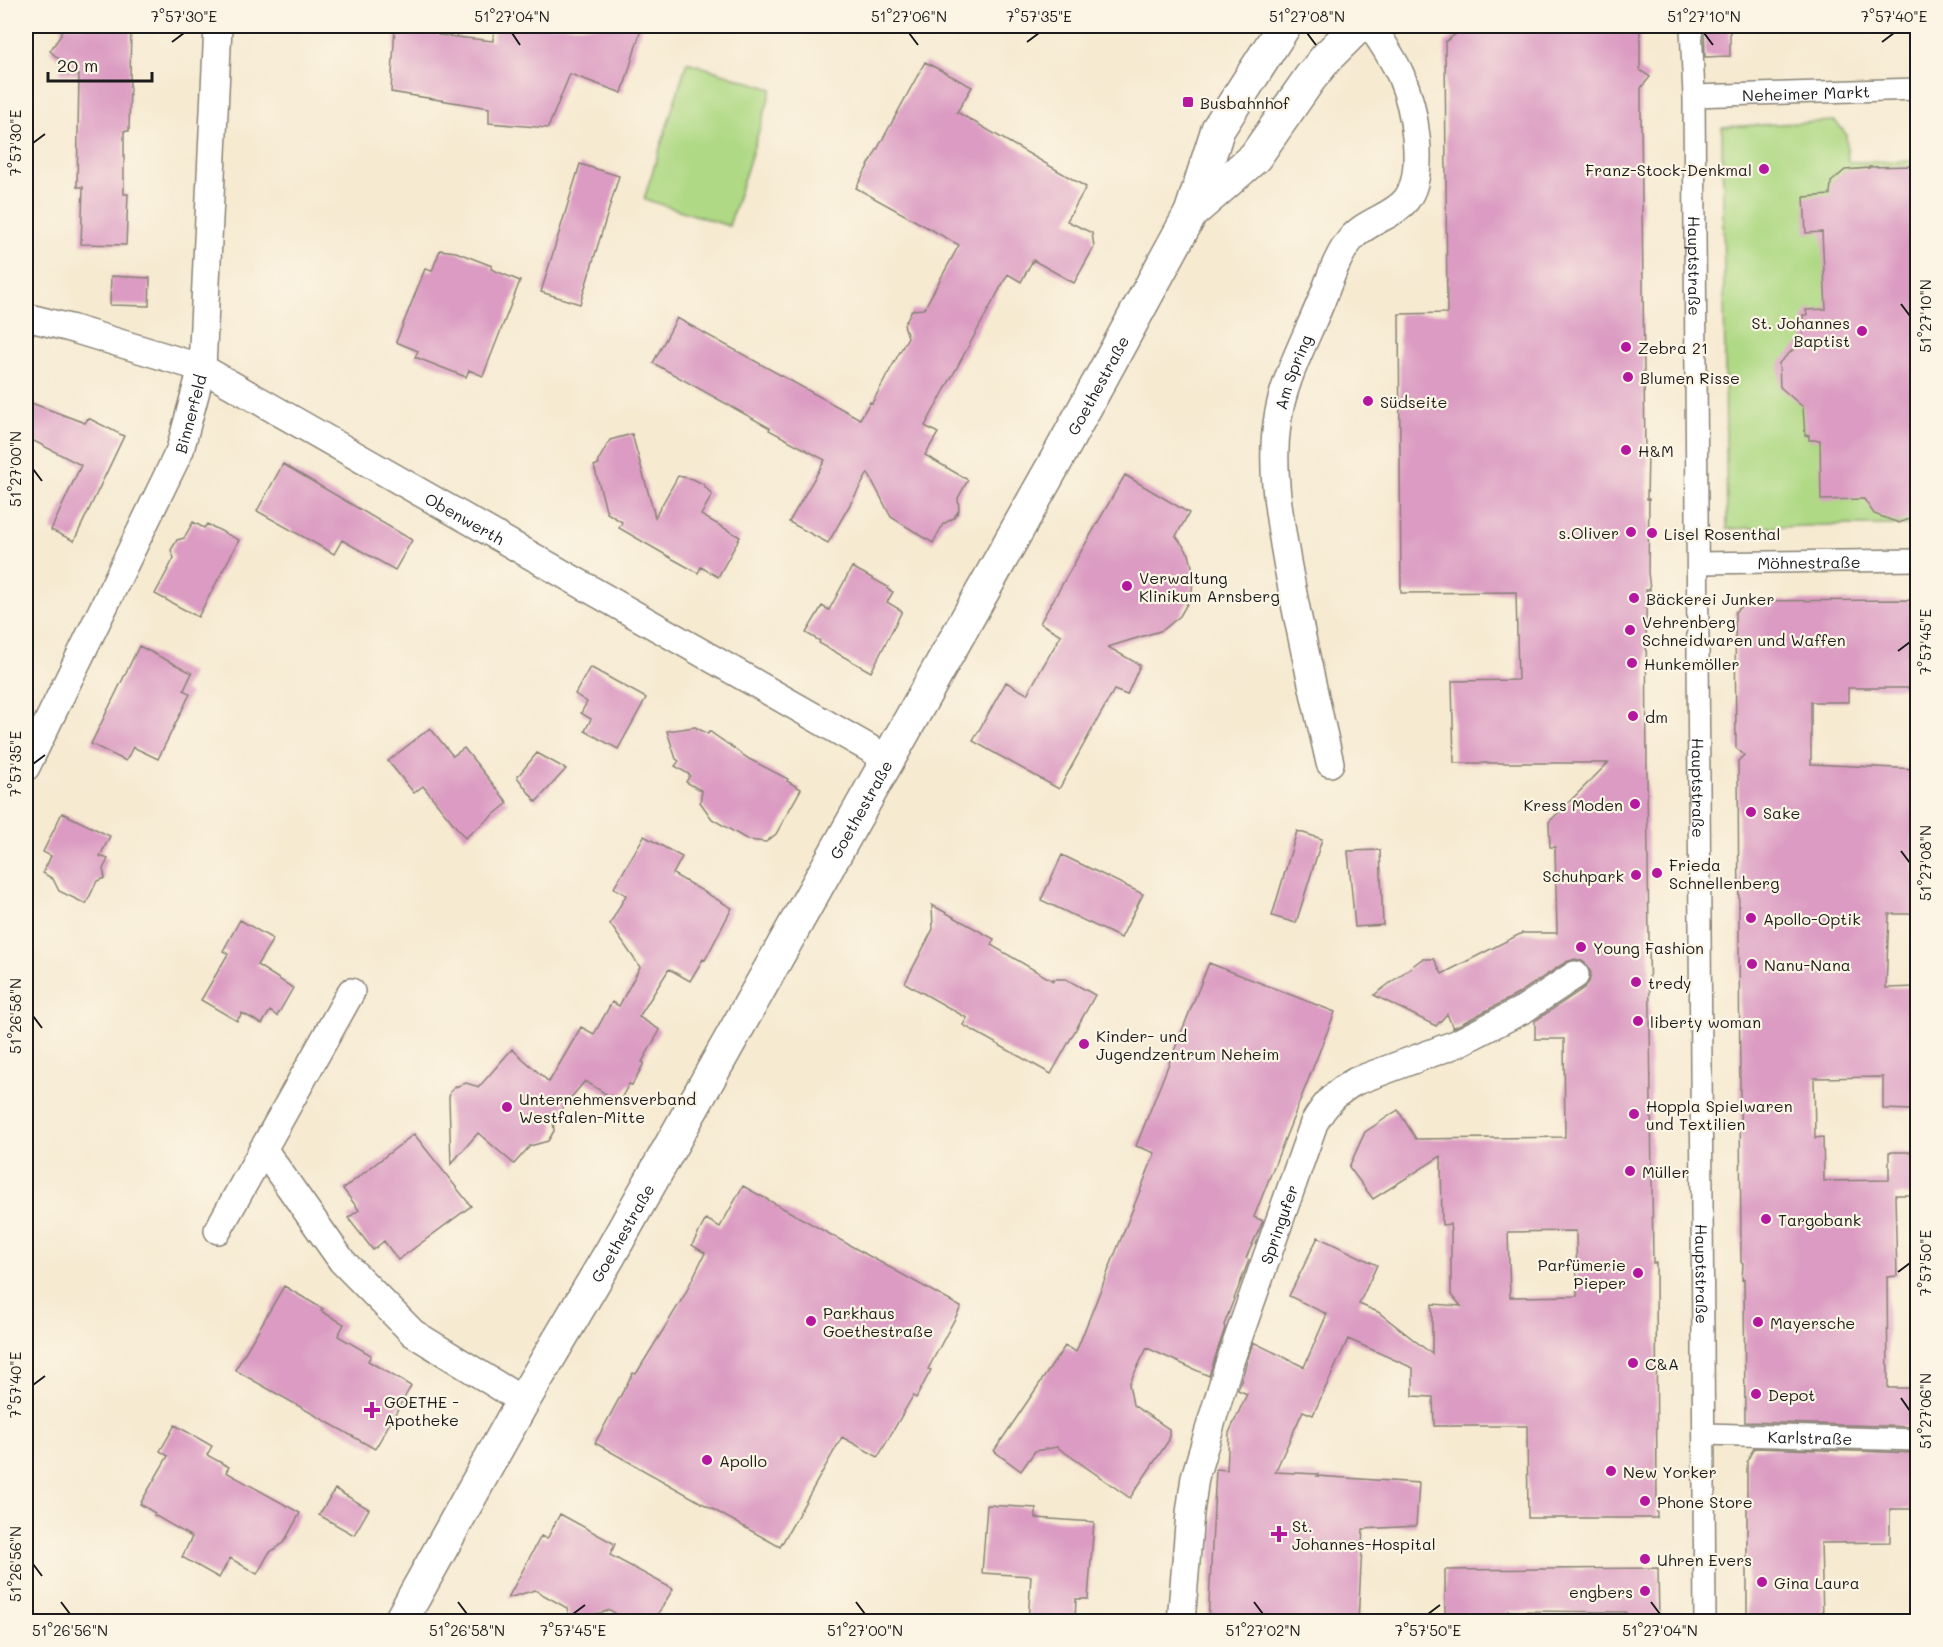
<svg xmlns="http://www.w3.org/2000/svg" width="1943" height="1647" font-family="Mali,sans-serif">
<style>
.green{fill:#afd984;stroke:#667a50;stroke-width:1.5}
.building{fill:#db9bc2;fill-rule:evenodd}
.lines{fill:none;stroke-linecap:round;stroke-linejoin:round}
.pedestrian-casing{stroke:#898376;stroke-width:24}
.minor-casing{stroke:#898376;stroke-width:30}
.tertiary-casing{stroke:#898376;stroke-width:36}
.pedestrian{stroke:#fff;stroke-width:21}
.minor{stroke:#fff;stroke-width:27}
.tertiary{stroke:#fff;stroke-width:33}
.ticks{fill:none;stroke:#1c1c1c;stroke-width:2}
.poi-dot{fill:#b5179e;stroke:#fcf5e5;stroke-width:2}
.labels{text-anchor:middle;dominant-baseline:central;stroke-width:4.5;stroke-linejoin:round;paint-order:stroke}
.street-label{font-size:16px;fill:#1c1c1c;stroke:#fcf5e5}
.poi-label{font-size:16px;fill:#1c1c1c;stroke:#fcf5e5;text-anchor:start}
.neatline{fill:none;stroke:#1c1c1c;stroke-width:2}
.ticks-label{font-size:15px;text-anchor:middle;fill:#1c1c1c}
</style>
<rect width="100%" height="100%" fill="#fcf5e5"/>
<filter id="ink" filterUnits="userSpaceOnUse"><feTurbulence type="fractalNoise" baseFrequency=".0167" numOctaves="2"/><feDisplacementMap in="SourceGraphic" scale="12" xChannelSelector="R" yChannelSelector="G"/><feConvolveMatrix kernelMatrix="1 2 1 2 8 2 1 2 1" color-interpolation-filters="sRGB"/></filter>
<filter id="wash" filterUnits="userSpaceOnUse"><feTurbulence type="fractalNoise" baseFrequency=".008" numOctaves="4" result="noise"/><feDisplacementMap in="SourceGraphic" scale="24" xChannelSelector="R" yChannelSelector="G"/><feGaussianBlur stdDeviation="1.35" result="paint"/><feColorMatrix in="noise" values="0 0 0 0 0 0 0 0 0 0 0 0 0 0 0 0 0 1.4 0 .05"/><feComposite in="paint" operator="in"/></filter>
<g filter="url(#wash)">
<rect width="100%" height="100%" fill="#f6ead1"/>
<path class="green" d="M 687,62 L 772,89 L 729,226 L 644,199 Z
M 1835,121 L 1846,134 L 1848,162 L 1917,161 L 1917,525 L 1829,525 L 1727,529 L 1722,127 Z"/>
<g id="blocks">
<path class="building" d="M 62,26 L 131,26 L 129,131 L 124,131 L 124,194 L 128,194 L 126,245 L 81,244 L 83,187 L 77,187 L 79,75 L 60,74 L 61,61 L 50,51 L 61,35 Z
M 395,26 L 438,26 L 438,35 L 493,41 L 494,26 L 642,26 L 622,93 L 570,74 L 548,128 L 489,123 L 489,108 L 391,92 Z
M 1467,26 L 1640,26 L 1640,70 L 1650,77 L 1641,88 L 1641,119 L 1645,453 L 1648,453 L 1647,499 L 1649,499 L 1648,572 L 1650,590 L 1646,590 L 1647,779 L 1653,1263 L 1656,1263 L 1657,1518 L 1528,1518 L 1527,1426 L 1434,1426 L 1433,1397 L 1413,1396 L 1413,1368 L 1348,1339 L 1313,1415 L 1303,1411 L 1275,1472 L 1318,1474 L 1317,1476 L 1419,1483 L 1416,1526 L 1363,1529 L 1358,1622 L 1208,1622 L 1216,1469 L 1227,1470 L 1229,1433 L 1247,1394 L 1238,1390 L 1253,1342 L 1304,1367 L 1327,1314 L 1289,1296 L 1318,1237 L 1377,1265 L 1359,1304 L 1378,1312 L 1432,1354 L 1432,1304 L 1461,1306 L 1451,1294 L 1451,1232 L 1450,1224 L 1442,1225 L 1441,1156 L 1373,1199 L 1349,1167 L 1365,1132 L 1398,1110 L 1416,1139 L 1565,1137 L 1564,1039 L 1535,1039 L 1535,1021 L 1584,988 L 1589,982 L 1591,973 L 1588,966 L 1582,961 L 1575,959 L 1566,962 L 1516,995 L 1453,1028 L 1447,1014 L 1436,1026 L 1374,995 L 1422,959 L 1434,959 L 1442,974 L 1522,933 L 1557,933 L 1555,847 L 1550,847 L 1549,822 L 1608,763 L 1454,763 L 1452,681 L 1518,680 L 1516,592 L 1401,593 L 1399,314 L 1447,313 L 1445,42 ZM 1576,1231 L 1577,1296 L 1510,1297 L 1508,1232 Z
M 1704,26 L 1730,26 L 1730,56 L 1705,57 Z
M 925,62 L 972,87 L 957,112 L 1086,187 L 1067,221 L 1092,233 L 1094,247 L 1074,283 L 1033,260 L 1021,282 L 1008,274 L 925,426 L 938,433 L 925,455 L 968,480 L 958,498 L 959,510 L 954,518 L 943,524 L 933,543 L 891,517 L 868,473 L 828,543 L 789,522 L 825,460 L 769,430 L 770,428 L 653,363 L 677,318 L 860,419 L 870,402 L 872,403 L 908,337 L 904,325 L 912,310 L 924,309 L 959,245 L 856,188 Z
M 580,164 L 619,176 L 580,304 L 541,292 Z
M 1914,166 L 1915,170 L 1917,170 L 1917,516 L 1899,523 L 1874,514 L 1864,499 L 1821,500 L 1820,440 L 1809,440 L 1809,435 L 1805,436 L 1803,407 L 1780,387 L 1779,363 L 1800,343 L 1803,343 L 1803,315 L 1807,315 L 1806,310 L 1826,309 L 1822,232 L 1806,233 L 1804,197 L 1830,195 L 1831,182 L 1845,170 L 1869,168 L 1869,167 Z
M 440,250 L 456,252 L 492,266 L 491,269 L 520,281 L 483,376 L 469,370 L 466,377 L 415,357 L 418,351 L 396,342 L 425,269 L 432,271 Z
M 111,276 L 150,278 L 149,306 L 110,305 Z
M 26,401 L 85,423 L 88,418 L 124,436 L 74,541 L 51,530 L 81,465 L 26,437 Z
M 632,434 L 655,517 L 678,476 L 693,479 L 703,484 L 712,495 L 701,515 L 740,537 L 718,577 L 701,567 L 698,573 L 671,558 L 619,528 L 622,522 L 607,513 L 594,466 L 599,464 L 598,461 L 610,440 Z
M 283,464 L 412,540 L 395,570 L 342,540 L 334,554 L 257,511 Z
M 1125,475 L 1189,513 L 1176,536 L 1189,554 L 1194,575 L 1191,597 L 1180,616 L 1163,630 L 1108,647 L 1140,665 L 1127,695 L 1114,690 L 1059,789 L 973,741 L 1006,682 L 1027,694 L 1061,635 L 1040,623 Z
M 193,522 L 204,528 L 207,524 L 239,540 L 198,617 L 155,594 L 174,558 L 171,550 L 177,540 L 184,538 Z
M 852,567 L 888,587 L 887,589 L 893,592 L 887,602 L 902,611 L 871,672 L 819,643 L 820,641 L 806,633 L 822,606 L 829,610 Z
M 1917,600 L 1917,654 L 1910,654 L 1910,688 L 1848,688 L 1848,702 L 1811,702 L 1811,764 L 1917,769 L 1917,826 L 1913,826 L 1914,881 L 1917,881 L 1917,914 L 1889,914 L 1886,988 L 1917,987 L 1917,1056 L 1914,1056 L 1913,1110 L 1883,1109 L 1883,1077 L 1814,1078 L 1815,1138 L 1823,1137 L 1824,1181 L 1889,1180 L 1889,1152 L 1917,1152 L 1917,1195 L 1895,1195 L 1897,1276 L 1887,1277 L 1888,1388 L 1917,1388 L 1917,1427 L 1745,1422 L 1744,1279 L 1742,1280 L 1743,1263 L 1741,1262 L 1738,761 L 1744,755 L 1736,748 L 1735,612 L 1747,601 Z
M 139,646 L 192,673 L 184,690 L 190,694 L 158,759 L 133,747 L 126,761 L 91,744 Z
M 590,667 L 646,698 L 618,749 L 585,731 L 591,719 L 581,713 L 587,702 L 575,694 Z
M 695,727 L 708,734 L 709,731 L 749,759 L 788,779 L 787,781 L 801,789 L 776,834 L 766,842 L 748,840 L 712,819 L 700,802 L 702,791 L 686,782 L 690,775 L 675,766 L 679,761 L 676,759 L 667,731 Z
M 430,728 L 453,756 L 464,748 L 508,803 L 465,838 L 423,786 L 414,793 L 388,761 Z
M 537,753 L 566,769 L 536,802 L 517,777 Z
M 62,813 L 110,836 L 100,856 L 108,859 L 103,869 L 105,878 L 97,881 L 86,904 L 59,891 L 53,879 L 43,873 L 51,856 L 43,852 Z
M 1297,831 L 1322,839 L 1296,923 L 1272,916 Z
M 644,836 L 682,857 L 673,874 L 732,908 L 705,960 L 703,959 L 690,981 L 669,969 L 639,1017 L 660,1030 L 642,1062 L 644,1063 L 632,1085 L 629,1084 L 619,1102 L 585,1081 L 553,1119 L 554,1131 L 548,1141 L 530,1146 L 514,1164 L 478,1133 L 451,1164 L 449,1098 L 450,1092 L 455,1087 L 466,1083 L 479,1087 L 512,1049 L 549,1082 L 581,1027 L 594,1034 L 612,1002 L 619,1006 L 640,967 L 610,924 L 626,895 L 614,888 Z
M 1380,850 L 1383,925 L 1355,927 L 1348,851 Z
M 1062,855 L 1143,894 L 1121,938 L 1041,900 Z
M 932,905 L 994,939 L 991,945 L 1053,981 L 1053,979 L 1066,979 L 1095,995 L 1051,1074 L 963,1025 L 967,1018 L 905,983 L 933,929 Z
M 240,920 L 273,939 L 257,965 L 293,988 L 277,1016 L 270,1011 L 262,1024 L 242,1013 L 237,1021 L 201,1000 L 228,954 L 223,951 Z
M 1209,963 L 1335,1012 L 1254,1217 L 1263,1221 L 1246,1258 L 1249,1260 L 1224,1325 L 1225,1328 L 1209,1376 L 1147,1348 L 1129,1384 L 1133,1405 L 1169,1429 L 1169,1440 L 1130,1498 L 1057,1447 L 1035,1451 L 1021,1471 L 994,1451 L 1065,1346 L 1076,1352 L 1155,1153 L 1136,1146 Z
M 414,1134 L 471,1206 L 398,1260 L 384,1241 L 373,1250 L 348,1218 L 359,1210 L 343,1189 Z
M 743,1186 L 961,1307 L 928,1369 L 931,1370 L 916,1398 L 913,1396 L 878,1457 L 842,1437 L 780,1547 L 595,1443 L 633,1373 L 636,1374 L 684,1296 L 705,1253 L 692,1245 L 706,1219 L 720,1227 Z
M 284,1286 L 323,1309 L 321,1311 L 344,1324 L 338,1336 L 371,1355 L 368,1361 L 411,1386 L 375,1449 L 235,1370 Z
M 175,1425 L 212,1446 L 207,1455 L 229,1467 L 226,1472 L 300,1513 L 284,1542 L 269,1553 L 257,1574 L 230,1558 L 219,1578 L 182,1557 L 192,1537 L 154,1515 L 155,1513 L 140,1504 L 168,1456 L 160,1451 Z
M 1754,1448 L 1917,1453 L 1917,1509 L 1890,1509 L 1890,1542 L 1821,1543 L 1823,1618 L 1747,1619 L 1747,1461 Z
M 335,1489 L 369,1509 L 354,1535 L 319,1515 Z
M 987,1505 L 1036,1508 L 1036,1518 L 1094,1522 L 1088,1599 L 1076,1599 L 1075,1622 L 1028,1622 L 1031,1576 L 982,1573 Z
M 560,1514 L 615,1544 L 610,1555 L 673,1589 L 653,1622 L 629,1622 L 610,1610 L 570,1621 L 567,1608 L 535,1590 L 508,1598 L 541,1536 L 547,1539 Z
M 1658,1568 L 1659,1622 L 1625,1622 L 1626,1612 L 1508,1611 L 1508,1622 L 1445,1622 L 1445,1570 Z"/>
</g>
</g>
<g filter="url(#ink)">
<use href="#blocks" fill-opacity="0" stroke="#898376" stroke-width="1.5"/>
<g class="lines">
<g class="pedestrian-casing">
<g id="pedestrian">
<path id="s1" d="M 1691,26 L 1694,96 L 1705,1622"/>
<path id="s2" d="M 1694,96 L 1918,89"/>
<path id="s3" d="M 1699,563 L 1918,560"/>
<path id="s4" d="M 1704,1434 L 1918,1440"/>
</g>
</g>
<g class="minor-casing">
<g id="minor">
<path id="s5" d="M 26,317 L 70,328 L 202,368 L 888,759"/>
<path id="s6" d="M 1330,763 C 1314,692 1297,622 1285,550 C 1278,509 1271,465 1277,424 C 1282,382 1304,343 1320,304 C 1329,283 1336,257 1351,239 C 1366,221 1392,217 1406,200 C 1427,173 1414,106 1401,76 C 1393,58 1382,42 1371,26"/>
<path id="s7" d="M 26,767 L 180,450 L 202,368 L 218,26"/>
<path d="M 263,1149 L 342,1261 L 413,1333 L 523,1401"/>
<path d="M 218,1230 L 351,992"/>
<path id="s8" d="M 1181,1622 L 1190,1513 L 1195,1477 L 1228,1367 L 1314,1123 C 1325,1104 1336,1092 1356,1081 L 1456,1044 L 1524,1009 L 1575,975"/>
</g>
</g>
<g class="tertiary-casing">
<g id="tertiary">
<path d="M 1191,213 L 1255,157 L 1310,78 L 1327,57 L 1358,26"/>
<path id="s9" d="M 400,1622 L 523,1401 L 610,1254 L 1057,459 L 1191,213 L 1218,129 L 1284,26"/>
</g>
</g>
<use href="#pedestrian" class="pedestrian"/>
<use href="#minor" class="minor"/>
<use href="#tertiary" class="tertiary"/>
</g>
</g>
<path class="ticks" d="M 512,33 L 520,45M 909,33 L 918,45M 1307,33 L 1316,45M 1704,33 L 1713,45M 172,42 L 184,33M 1027,42 L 1039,33M 1882,42 L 1894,33M 33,143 L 45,134M 1901,304 L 1910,316M 33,469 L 42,481M 1898,651 L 1910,642M 33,764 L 45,755M 1901,851 L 1910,863M 33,1016 L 42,1028M 1898,1272 L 1910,1263M 33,1385 L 45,1376M 1901,1398 L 1910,1411M 33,1564 L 42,1576M 61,1602 L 70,1614M 458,1602 L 467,1614M 856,1602 L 865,1614M 1254,1602 L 1263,1614M 1651,1602 L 1660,1614M 573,1614 L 585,1605M 1428,1614 L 1440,1605"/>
<g class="poi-dot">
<rect x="1182" y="96" width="12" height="12" rx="3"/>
<circle cx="1764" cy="169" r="6"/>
<circle cx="1862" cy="331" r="6"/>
<circle cx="1626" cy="347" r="6"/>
<circle cx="1628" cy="377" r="6"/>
<circle cx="1368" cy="401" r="6"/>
<circle cx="1626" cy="450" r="6"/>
<circle cx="1631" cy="532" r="6"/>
<circle cx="1652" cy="533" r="6"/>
<circle cx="1127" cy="586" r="6"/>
<circle cx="1634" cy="598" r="6"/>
<circle cx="1630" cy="630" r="6"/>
<circle cx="1632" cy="663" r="6"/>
<circle cx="1633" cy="716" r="6"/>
<circle cx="1635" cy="804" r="6"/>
<circle cx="1751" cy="812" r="6"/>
<circle cx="1657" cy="873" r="6"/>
<circle cx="1636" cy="875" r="6"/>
<circle cx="1751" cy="918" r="6"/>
<circle cx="1581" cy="947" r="6"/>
<circle cx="1752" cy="964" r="6"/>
<circle cx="1636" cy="982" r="6"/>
<circle cx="1638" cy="1021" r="6"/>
<circle cx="1084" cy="1044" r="6"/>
<circle cx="507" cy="1107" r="6"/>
<circle cx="1634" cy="1114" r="6"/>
<circle cx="1630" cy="1171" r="6"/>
<circle cx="1766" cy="1219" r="6"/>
<circle cx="1638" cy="1273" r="6"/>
<circle cx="811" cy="1321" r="6"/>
<circle cx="1758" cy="1322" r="6"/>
<circle cx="1633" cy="1363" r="6"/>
<circle cx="1756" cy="1394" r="6"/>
<path d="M369 1401h6v6h6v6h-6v6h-6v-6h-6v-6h6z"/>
<circle cx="707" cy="1460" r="6"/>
<circle cx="1611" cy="1471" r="6"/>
<circle cx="1645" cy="1501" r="6"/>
<path d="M1276 1525h6v6h6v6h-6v6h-6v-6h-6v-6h6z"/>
<circle cx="1645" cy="1559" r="6"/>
<circle cx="1762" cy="1582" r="6"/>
<circle cx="1645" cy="1591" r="6"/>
</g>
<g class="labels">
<g class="street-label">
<text stroke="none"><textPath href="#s2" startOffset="112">Neheimer Markt</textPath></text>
<text stroke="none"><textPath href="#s1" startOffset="240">Hauptstraße</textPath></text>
<text stroke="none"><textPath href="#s6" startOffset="399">Am Spring</textPath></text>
<text stroke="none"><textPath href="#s9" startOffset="1420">Goethestraße</textPath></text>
<text stroke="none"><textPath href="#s7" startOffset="390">Binnerfeld</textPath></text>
<text stroke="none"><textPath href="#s5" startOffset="486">Obenwerth</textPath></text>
<text stroke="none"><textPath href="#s3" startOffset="110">Möhnestraße</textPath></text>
<text stroke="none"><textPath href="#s1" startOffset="762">Hauptstraße</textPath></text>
<text stroke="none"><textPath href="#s9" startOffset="934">Goethestraße</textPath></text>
<text stroke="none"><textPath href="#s8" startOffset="412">Springufer</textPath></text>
<text stroke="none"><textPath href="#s9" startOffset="448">Goethestraße</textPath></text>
<text stroke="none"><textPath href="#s1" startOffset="1248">Hauptstraße</textPath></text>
<text stroke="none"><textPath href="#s4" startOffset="106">Karlstraße</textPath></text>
</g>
<g class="poi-label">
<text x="1200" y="102">Busbahnhof</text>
<text x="1752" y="169" text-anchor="end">Franz-Stock-Denkmal</text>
<text x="1850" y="322" text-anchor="end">St. Johannes<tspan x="1850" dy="18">Baptist</tspan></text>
<text x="1638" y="347">Zebra 21</text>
<text x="1640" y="377">Blumen Risse</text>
<text x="1380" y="401">Südseite</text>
<text x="1638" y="450">H&amp;M</text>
<text x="1619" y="532" text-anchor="end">s.Oliver</text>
<text x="1664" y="533">Lisel Rosenthal</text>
<text x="1139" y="577">Verwaltung<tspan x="1139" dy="18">Klinikum Arnsberg</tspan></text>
<text x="1646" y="598">Bäckerei Junker</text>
<text x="1642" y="621">Vehrenberg<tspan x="1642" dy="18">Schneidwaren und Waffen</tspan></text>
<text x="1644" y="663">Hunkemöller</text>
<text x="1645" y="716">dm</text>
<text x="1623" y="804" text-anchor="end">Kress Moden</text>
<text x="1763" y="812">Sake</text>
<text x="1669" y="864">Frieda<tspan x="1669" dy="18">Schnellenberg</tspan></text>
<text x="1624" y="875" text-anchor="end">Schuhpark</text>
<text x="1763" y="918">Apollo-Optik</text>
<text x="1593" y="947">Young Fashion</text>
<text x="1764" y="964">Nanu-Nana</text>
<text x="1648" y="982">tredy</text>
<text x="1650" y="1021">liberty woman</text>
<text x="1096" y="1035">Kinder- und<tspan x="1096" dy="18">Jugendzentrum Neheim</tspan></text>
<text x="519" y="1098">Unternehmensverband<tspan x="519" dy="18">Westfalen-Mitte</tspan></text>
<text x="1646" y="1105">Hoppla Spielwaren<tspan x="1646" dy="18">und Textilien</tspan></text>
<text x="1642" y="1171">Müller</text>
<text x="1778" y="1219">Targobank</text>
<text x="1626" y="1264" text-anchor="end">Parfümerie<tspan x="1626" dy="18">Pieper</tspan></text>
<text x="823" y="1312">Parkhaus<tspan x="823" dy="18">Goethestraße</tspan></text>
<text x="1770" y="1322">Mayersche</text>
<text x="1645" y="1363">C&amp;A</text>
<text x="1768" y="1394">Depot</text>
<text x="384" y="1401">GOETHE -<tspan x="384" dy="18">Apotheke</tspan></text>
<text x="719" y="1460">Apollo</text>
<text x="1623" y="1471">New Yorker</text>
<text x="1657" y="1501">Phone Store</text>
<text x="1292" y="1525">St.<tspan x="1292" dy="18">Johannes-Hospital</tspan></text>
<text x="1657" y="1559">Uhren Evers</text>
<text x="1774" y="1582">Gina Laura</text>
<text x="1633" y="1591" text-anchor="end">engbers</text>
</g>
</g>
<rect width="1943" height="1647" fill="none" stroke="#fcf5e5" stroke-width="66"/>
<path d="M48 72v9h104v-9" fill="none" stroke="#1c1c1c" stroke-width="3"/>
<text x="57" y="72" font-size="18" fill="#1c1c1c" stroke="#fcf5e5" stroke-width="4.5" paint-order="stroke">20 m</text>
<rect x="33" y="33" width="1877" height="1581" class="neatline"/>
<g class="ticks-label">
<text x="184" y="22">7°57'30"E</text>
<text x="512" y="22">51°27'04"N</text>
<text x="909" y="22">51°27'06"N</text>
<text x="1039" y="22">7°57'35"E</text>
<text x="1307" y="22">51°27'08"N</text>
<text x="1704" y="22">51°27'10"N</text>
<text x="1894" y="22">7°57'40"E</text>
<text transform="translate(16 143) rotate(-90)" y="5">7°57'30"E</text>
<text transform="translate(1926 316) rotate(-90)" y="5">51°27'10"N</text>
<text transform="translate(16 469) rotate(-90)" y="5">51°27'00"N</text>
<text transform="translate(1926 642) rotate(-90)" y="5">7°57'45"E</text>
<text transform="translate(16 764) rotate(-90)" y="5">7°57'35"E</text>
<text transform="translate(1926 863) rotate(-90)" y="5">51°27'08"N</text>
<text transform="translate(16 1016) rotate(-90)" y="5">51°26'58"N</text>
<text transform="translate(1926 1263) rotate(-90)" y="5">7°57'50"E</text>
<text transform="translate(16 1385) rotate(-90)" y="5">7°57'40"E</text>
<text transform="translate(1926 1411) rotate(-90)" y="5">51°27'06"N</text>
<text transform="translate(16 1564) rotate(-90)" y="5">51°26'56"N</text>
<text x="70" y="1636">51°26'56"N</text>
<text x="467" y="1636">51°26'58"N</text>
<text x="573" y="1636">7°57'45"E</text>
<text x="865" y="1636">51°27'00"N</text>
<text x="1263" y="1636">51°27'02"N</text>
<text x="1428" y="1636">7°57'50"E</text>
<text x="1660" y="1636">51°27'04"N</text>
</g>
</svg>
